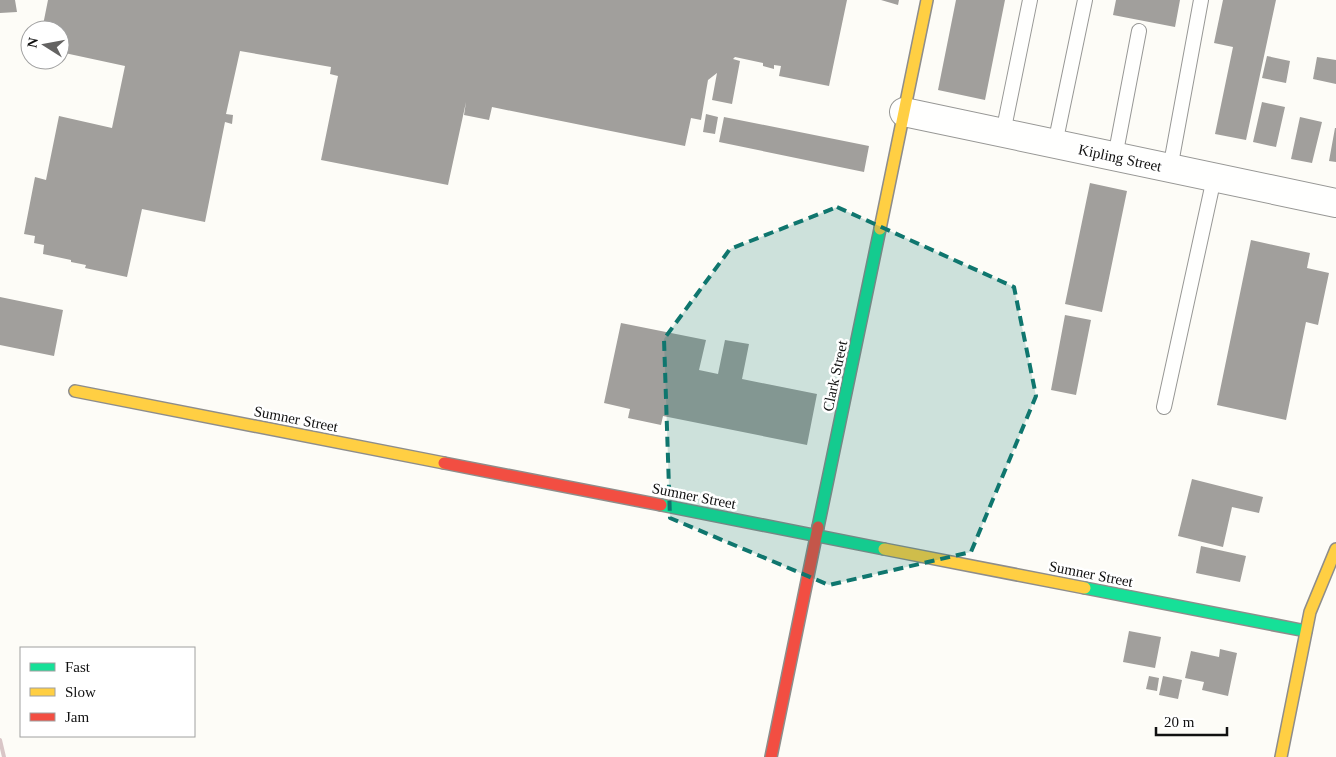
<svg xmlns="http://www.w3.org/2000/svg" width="1336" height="757" font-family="'Times New Roman',serif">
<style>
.building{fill:#a19f9c}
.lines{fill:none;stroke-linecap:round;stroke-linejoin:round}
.lane-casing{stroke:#979795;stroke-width:16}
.street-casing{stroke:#979795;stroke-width:30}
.fast-casing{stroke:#8e8d8b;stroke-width:14}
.slow-casing{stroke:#8e8d8b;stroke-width:14}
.jam-casing{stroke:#8e8d8b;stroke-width:14}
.lane{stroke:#fffffe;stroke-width:14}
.street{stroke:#fffffe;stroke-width:28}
.fast{stroke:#16e098;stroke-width:11}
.slow{stroke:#ffcf43;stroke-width:11}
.jam{stroke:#f24e42;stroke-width:11}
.rail{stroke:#d9c6c7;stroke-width:4}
.marked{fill:#0f766e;fill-opacity:0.2;stroke:#0f766e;stroke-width:4;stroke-dasharray:10 6;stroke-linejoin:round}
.labels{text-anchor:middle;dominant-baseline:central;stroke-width:5;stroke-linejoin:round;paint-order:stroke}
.street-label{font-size:15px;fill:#111;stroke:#fff}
</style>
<rect width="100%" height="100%" fill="#fdfcf7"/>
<path class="building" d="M 0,0 L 15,0 L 17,12 L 0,13 Z
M 48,0 L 847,0 L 829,86 L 779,76 L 781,66 L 774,65 L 774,69 L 763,66 L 763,63 L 735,57 L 733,59 L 740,61 L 732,104 L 712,100 L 717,73 L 708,80 L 701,120 L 691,118 L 685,146 L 492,107 L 489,120 L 464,115 L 466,102 L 448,185 L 321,160 L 338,76 L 330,74 L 331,67 L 240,51 L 226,114 L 233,115 L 232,124 L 225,122 L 205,222 L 142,209 L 127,277 L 85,268 L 86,265 L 71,262 L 71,260 L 43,254 L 44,245 L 34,243 L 35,236 L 24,234 L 35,177 L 46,180 L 59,116 L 112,128 L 125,66 L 60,52 L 60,30 L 42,30 Z
M 881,0 L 899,0 L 898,5 Z
M 956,0 L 1005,0 L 985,100 L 938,90 Z
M 1116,0 L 1180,0 L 1175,27 L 1113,15 Z
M 1223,0 L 1276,0 L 1246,140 L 1215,134 L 1233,47 L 1214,43 Z
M 1267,56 L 1290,61 L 1286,83 L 1262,78 Z
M 1317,57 L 1336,60 L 1336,84 L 1313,79 Z
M 1262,102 L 1285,107 L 1276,147 L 1253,142 Z
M 706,114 L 718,117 L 715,134 L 703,132 Z
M 724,117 L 869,146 L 864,172 L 719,142 Z
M 1300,117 L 1322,122 L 1312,163 L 1291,159 Z
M 1335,128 L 1336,128 L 1336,162 L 1329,161 Z
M 1090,183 L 1127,191 L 1102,312 L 1065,304 Z
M 1251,240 L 1310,253 L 1307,268 L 1329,273 L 1318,325 L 1306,322 L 1286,420 L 1217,405 Z
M 0,297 L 63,310 L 54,356 L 0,345 Z
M 1065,315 L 1091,320 L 1076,395 L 1051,390 Z
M 621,323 L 706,340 L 699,370 L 718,374 L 725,340 L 749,344 L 742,379 L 817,394 L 807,445 L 663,416 L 661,425 L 628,418 L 630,409 L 604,403 Z
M 1192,479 L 1263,497 L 1259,513 L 1232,507 L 1223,547 L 1178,536 Z
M 1201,546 L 1246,556 L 1240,582 L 1196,573 Z
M 1129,631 L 1161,637 L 1155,668 L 1123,662 Z
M 1220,649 L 1237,653 L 1228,696 L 1202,690 L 1204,682 L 1185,678 L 1191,651 L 1219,657 Z
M 1149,676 L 1159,678 L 1157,691 L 1146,689 Z
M 1163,676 L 1182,680 L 1178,699 L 1159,695 Z"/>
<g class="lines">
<g class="lane-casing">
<path id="lane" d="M 1003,133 L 1030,0
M 1055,144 L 1085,0
M 1115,157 L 1139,31
M 1170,169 L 1201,0
M 1164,407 L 1214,178"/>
</g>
<g class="street-casing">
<path id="street" d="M 904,112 L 1336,203"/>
</g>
<g class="fast-casing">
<path id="fast" d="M 661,505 L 884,549
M 818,527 L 880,229
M 1085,588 L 1306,631"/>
</g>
<g class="slow-casing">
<path id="slow" d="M 880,229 L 927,0
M 75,391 L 444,463
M 884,549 L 1085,588
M 1281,757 L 1310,612 L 1336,549"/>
</g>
<g class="jam-casing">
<path id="jam" d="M 444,463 L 661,505
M 771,757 L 818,527"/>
</g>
<use href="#lane" class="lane"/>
<use href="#street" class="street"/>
<use href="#fast" class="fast"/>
<use href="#slow" class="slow"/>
<use href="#jam" class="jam"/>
<path class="rail" d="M 0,740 L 4,757"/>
</g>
<path class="marked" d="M 837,207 L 1014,287 L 1036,396 L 971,552 L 829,585 L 670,518 L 664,339 L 730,249 Z"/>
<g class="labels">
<g class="street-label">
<text transform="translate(1120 158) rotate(12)">Kipling Street</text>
<text transform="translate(835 376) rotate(-78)">Clark Street</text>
<text transform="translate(296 419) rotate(11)">Sumner Street</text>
<text transform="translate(694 496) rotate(11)">Sumner Street</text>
<text transform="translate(1091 574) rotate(11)">Sumner Street</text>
</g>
</g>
<rect x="20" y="647" width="175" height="90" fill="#ffffff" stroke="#a0a0a0"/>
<rect x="30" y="663" width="25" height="8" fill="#16e098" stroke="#a0a0a0"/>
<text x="65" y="672" font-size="15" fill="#111111">Fast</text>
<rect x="30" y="688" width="25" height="8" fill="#ffcf43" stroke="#a0a0a0"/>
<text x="65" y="697" font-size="15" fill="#111111">Slow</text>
<rect x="30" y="713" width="25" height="8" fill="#f24e42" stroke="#a0a0a0"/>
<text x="65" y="722" font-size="15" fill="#111111">Jam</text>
<g transform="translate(45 45) rotate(281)"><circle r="24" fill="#ffffff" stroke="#a0a0a0"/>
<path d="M0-4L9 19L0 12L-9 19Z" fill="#646362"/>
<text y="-8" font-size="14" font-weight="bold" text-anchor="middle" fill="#111111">N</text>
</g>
<path d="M1156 727v8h71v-8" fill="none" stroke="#111111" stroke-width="2.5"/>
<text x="1164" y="727" font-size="15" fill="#111111" stroke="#ffffff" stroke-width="4" paint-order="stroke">20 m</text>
</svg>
